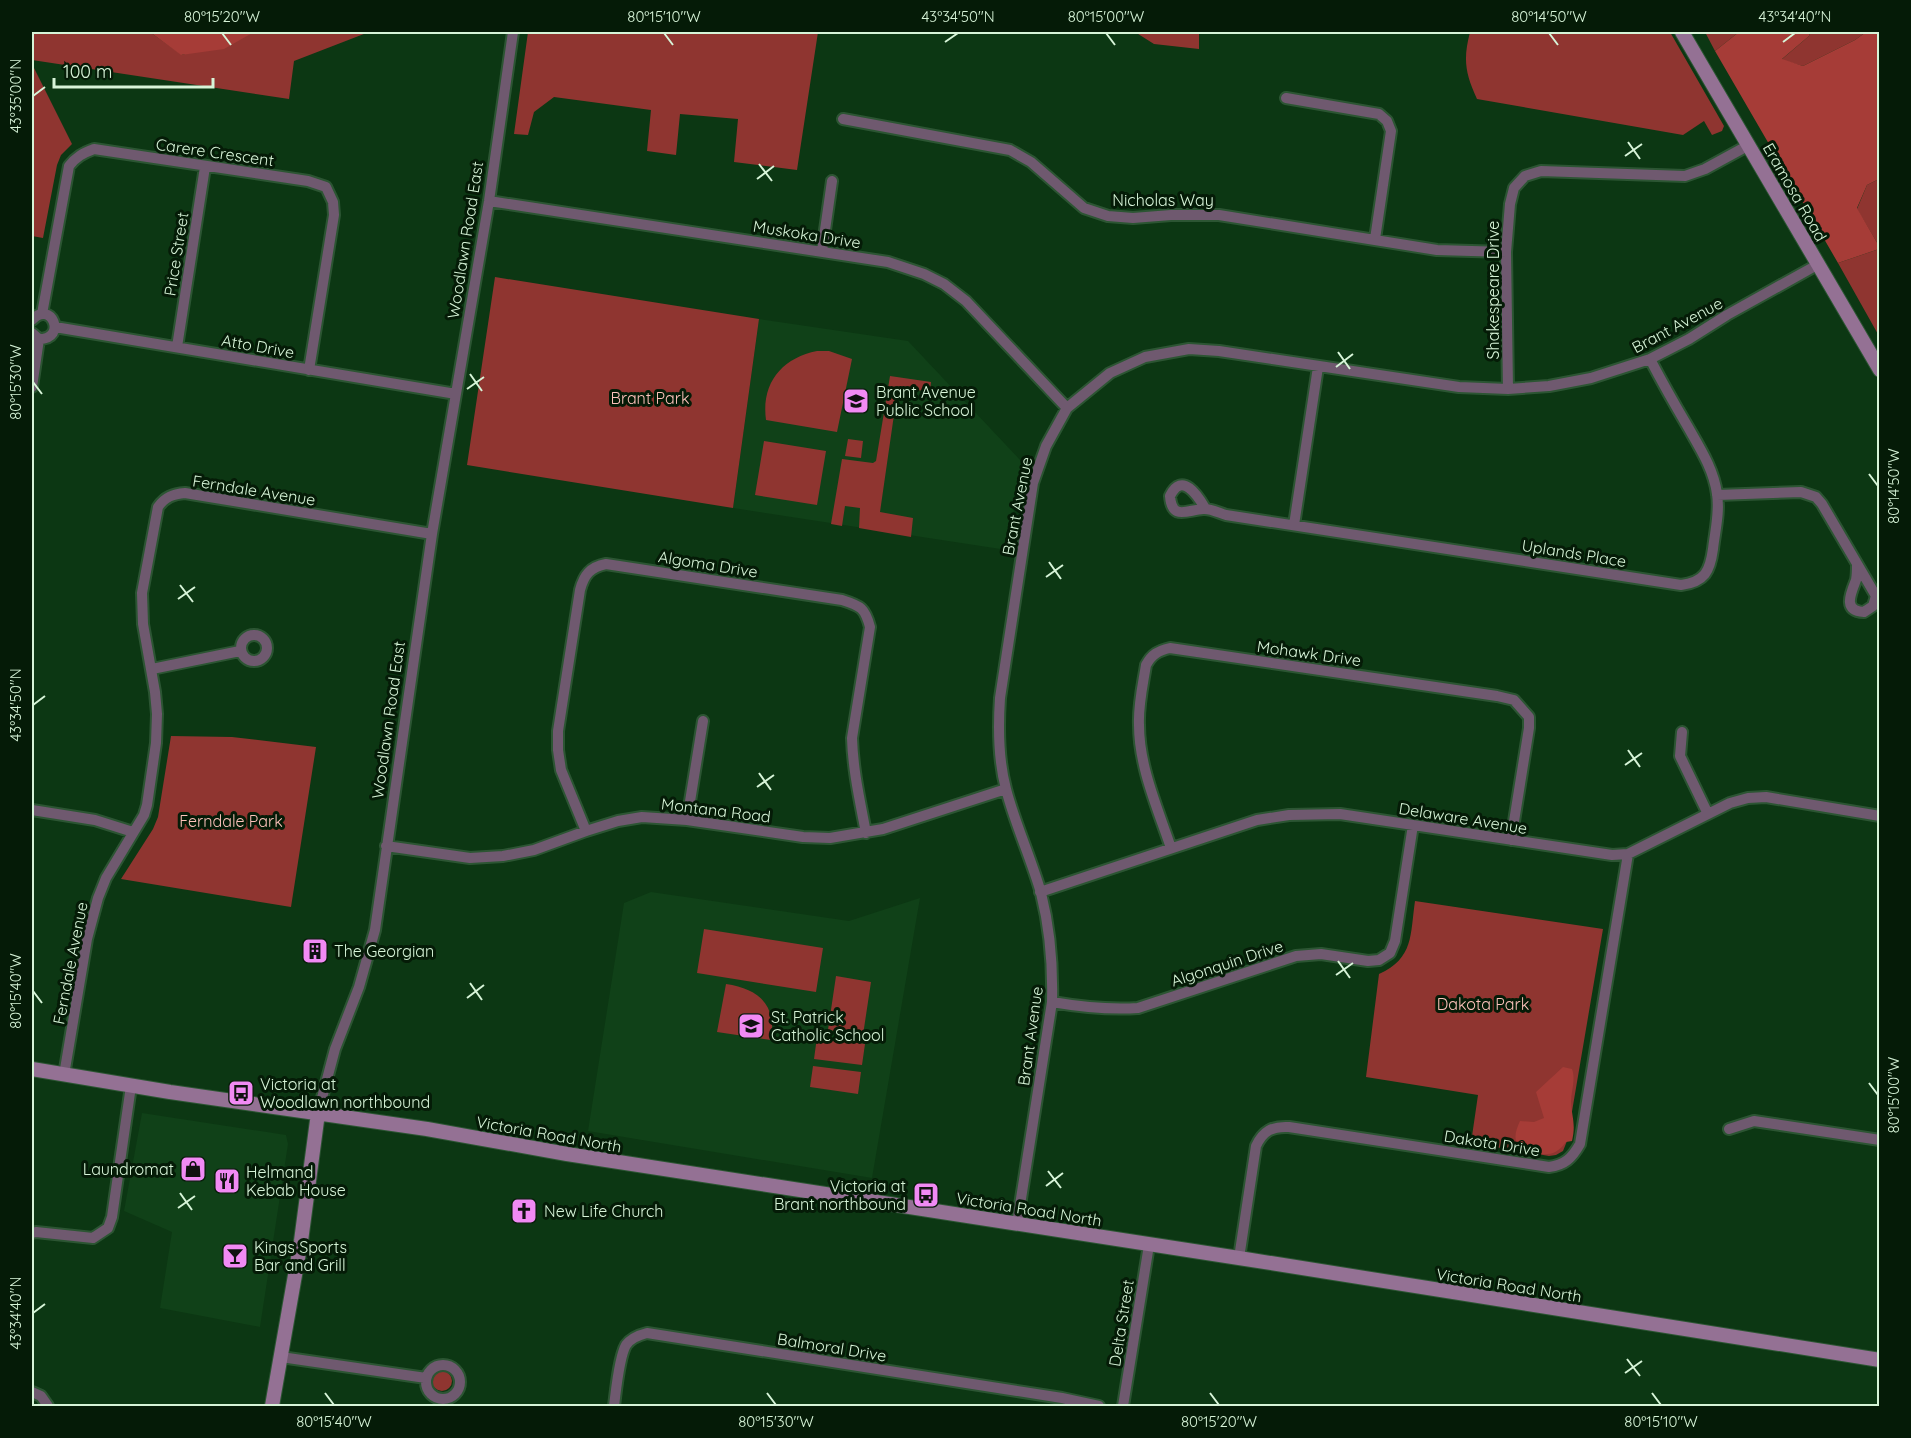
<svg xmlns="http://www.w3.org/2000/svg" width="1911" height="1438" font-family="Quicksand,sans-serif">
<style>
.built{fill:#104118}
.green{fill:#8f3530}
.forest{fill:#a63c37}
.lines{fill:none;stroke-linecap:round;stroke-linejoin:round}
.street-casing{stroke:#2c5533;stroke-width:14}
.secondary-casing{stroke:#2c5533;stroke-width:16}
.street{stroke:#6f596f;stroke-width:10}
.secondary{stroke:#947194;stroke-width:14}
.ticks{fill:none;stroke:#d7f4d8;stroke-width:2}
.labels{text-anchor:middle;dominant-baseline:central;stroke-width:6;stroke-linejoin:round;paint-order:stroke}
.street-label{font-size:16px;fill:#d7f4d8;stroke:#051b07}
.poi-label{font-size:16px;fill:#d7f4d8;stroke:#051b07;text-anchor:start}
.park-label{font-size:16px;fill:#fec3bc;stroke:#051b07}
.neatline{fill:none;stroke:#d7f4d8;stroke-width:2}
.ticks-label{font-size:15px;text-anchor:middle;fill:#d7f4d8}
</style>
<rect width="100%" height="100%" fill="#0c3713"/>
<path class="built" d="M 759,319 L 908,341 L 1022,462 L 1007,550 L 733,508 Z
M 651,892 L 849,921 L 920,898 L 872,1178 L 588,1131 L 624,903 Z
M 142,1113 L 286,1135 L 288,1144 L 260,1327 L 160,1308 L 172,1232 L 124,1211 Z"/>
<path class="green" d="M 32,32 L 150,32 L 182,55 L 254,32 L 369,32 L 294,61 L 289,99 L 32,60 Z
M 528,32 L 818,32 L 797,170 L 734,162 L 738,119 L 680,114 L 676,155 L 647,151 L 651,110 L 554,97 L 534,112 L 528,135 L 514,134 Z
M 1135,32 L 1199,32 L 1199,49 L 1154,44 Z
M 1470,32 L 1670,32 L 1724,126 L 1722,131 L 1712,135 L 1704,121 L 1683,135 L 1477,99 C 1465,73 1463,59 1470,32 Z
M 1705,32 L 1739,32 L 1715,51 Z
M 1810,32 L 1866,32 L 1855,40 L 1803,66 L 1781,60 L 1809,36 Z
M 32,64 L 72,144 L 61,155 L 57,165 L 43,238 L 32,236 Z
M 1879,179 L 1879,246 L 1857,209 L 1867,185 Z
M 1879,249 L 1880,249 L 1879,336 L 1838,263 Z
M 495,277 L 759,319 L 733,508 L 467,465 Z
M 817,351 L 829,351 L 852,359 L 837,432 L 766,420 C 761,383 782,358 817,351 Z
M 890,376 L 931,382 L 930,392 L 898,387 L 880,512 L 913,518 L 911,537 L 859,528 L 860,508 L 845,506 L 842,526 L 831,524 L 842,459 L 873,463 L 876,461 Z
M 848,439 L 863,441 L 861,458 L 845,456 Z
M 764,441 L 826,451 L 817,505 L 755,495 Z
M 171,736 L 232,737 L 316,747 L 291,907 L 121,879 L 153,829 L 158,817 Z
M 1415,901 L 1603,929 L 1567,1141 L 1563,1151 L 1556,1155 L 1549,1156 L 1471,1143 L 1478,1095 L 1366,1077 L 1379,974 C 1414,958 1410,935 1415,901 Z
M 704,929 L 823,948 L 816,992 L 697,973 Z
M 836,976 L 871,982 L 863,1035 L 828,1030 Z
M 726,984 C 759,989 777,1005 771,1040 L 717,1032 Z
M 817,1037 L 865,1044 L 862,1065 L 814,1059 Z
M 813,1066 L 861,1072 L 858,1094 L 810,1087 Z
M432 1381a10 10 0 1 1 20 0a10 10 0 1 1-20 0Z"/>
<path class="forest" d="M 150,32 L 254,32 L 224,49 L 181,55 Z
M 1739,32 L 1810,32 L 1809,36 L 1782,59 L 1803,66 L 1855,40 L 1866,32 L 1879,32 L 1879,179 L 1867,185 L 1857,208 L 1879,246 L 1879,249 L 1838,263 L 1715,51 Z
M 1563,1067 L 1572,1069 C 1576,1080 1571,1091 1571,1102 C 1572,1118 1576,1124 1572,1141 L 1566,1142 C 1552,1161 1540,1153 1520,1150 C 1513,1139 1515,1132 1520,1121 L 1534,1122 L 1544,1118 L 1536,1092 Z"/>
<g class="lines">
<g class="street-casing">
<path id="street" d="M 1286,98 L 1379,114 L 1387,121 L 1391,131 L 1375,239
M 843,119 L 1010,150 L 1031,162 L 1084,208 L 1108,216 L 1133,218 L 1171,215 L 1219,215 L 1437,250 L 1506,252
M 489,201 L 888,262 L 924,274 L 944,284 L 966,301 L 1067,408
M 822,251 L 832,181
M 42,314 L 69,166 C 76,157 83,153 94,149 L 308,181 L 326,187 L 333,202 L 334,215 L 309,370
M 32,320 C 51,299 68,339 39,339 L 32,333
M 55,327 L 456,394
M 177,347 L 205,167
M 32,387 L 39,339
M 1508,389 L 1506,252 L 1510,204 L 1514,188 L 1525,176 L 1541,171 L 1685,176 L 1705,169 L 1749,145
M 1717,495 L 1801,492 L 1816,497 L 1822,504 L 1876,596 L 1873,606 L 1864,612 C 1842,611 1851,593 1856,580 C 1857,575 1857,570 1857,565
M 1205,508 C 1198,496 1182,471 1170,496 C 1172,521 1187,510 1203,509 C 1210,508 1219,513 1226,515 L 1681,585 C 1705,582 1710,571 1713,549 C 1715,531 1720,512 1717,494 C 1714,470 1700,448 1688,427 C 1675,405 1662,382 1650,359
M 1294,525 L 1318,367
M241 648a13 13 0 1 1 26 0a13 13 0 1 1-26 0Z
M 152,669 L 240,651
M 1682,732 L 1680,756 L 1708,814
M 32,810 L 95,820 L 133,832
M 687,820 L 703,721
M 586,831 L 561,770 L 558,750 L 558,731 L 580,590 C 584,575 590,567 606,564 L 842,600 C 861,606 865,608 870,627 L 852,738 C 853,771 860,801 866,833
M 386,846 L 470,858 L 503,856 L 534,850 L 586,831 L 618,821 L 642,817 L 687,820 L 803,837 L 830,838 L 883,829 L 1006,789
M 1171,848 C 1158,809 1139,767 1139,725 C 1138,705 1143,684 1146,665 C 1152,654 1158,651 1170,648 L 1497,696 L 1514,700 L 1529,717 L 1529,728 L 1511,840
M 1040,892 L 1257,820 L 1289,815 L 1340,814 L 1612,855 L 1628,854 L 1730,803 L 1748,798 L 1766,797 L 1880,816
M 1052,1002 C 1081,1007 1108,1010 1138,1008 L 1296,956 L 1321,954 L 1368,961 L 1379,960 L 1390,953 L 1395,941 L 1413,825
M 64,1075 L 87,939 L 98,898 L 106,878 L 144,815 L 147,805 L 156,743 L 157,714 L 155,692 L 143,624 L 142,593 L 158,507 C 165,497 173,494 185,493 L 432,534
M 318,1113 L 335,1049 L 359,987 L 375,930 L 432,534 L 489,201 L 513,32
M 1729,1129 L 1754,1121 L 1880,1140
M 1017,1224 L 1052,1002 C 1053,965 1050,929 1041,893 C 1031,858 1015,824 1006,789 C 998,759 998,728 1000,698 L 1033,483 L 1046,446 L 1067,408 L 1110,373 L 1145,357 L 1189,349 L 1219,351 L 1459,387 L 1508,389 L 1549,386 L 1591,378 L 1650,359 L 1689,339 L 1727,315 L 1817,265
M 32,1233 L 36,1232 L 93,1238 L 108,1228 L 112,1217 L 131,1086
M 1239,1258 L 1256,1146 C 1263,1131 1272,1126 1289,1127 L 1549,1167 C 1565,1165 1572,1158 1580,1144 L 1628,854
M 281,1357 L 426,1378
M426 1382a17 17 0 1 1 34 0a17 17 0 1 1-34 0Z
M 32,1392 L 41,1396 L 48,1406
M 614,1406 C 616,1391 619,1357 626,1345 C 631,1338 639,1335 647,1333 L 1062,1398 L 1099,1406
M 1123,1406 L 1149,1245"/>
</g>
<g class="secondary-casing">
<path id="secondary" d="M 1682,32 L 1880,370
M 32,1069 L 170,1092 L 427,1129 L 567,1154 L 1239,1258 L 1880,1360
M 272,1406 L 301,1241 L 318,1113"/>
</g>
<use href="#street" class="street"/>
<use href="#secondary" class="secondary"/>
</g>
<path class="ticks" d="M 222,33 L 231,45M 664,33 L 673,45M 1106,33 L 1115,45M 1549,33 L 1558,45M 945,42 L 958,33M 1783,42 L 1795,33M 33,96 L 45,87M 1628,142 L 1640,159M 1625,156 L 1642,144M 759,164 L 772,181M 757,179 L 774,166M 1338,352 L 1350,369M 1336,367 L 1353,354M 470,374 L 482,391M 33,382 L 42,394M 467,389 L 484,377M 1869,474 L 1878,486M 1049,562 L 1061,579M 1046,577 L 1063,565M 180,585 L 193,602M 178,599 L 195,587M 33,705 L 45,696M 1628,750 L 1640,767M 1625,765 L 1642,753M 759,773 L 771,790M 757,787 L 774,775M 1338,961 L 1350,978M 1336,975 L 1353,963M 470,983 L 482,1000M 33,991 L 42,1003M 467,998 L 484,985M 1869,1083 L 1878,1095M 1048,1171 L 1061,1188M 1046,1186 L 1063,1173M 180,1193 L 192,1210M 178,1208 L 195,1196M 33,1313 L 45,1304M 1627,1359 L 1640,1376M 1625,1373 L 1642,1361M 325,1393 L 334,1405M 767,1393 L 776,1405M 1210,1393 L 1219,1405M 1652,1393 L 1661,1405"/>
<defs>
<g id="school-square" transform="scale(1.35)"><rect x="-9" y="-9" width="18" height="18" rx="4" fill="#f18af4" stroke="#051b07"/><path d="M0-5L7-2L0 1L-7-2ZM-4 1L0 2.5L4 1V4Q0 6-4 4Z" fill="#111"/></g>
<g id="building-square" transform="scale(1.35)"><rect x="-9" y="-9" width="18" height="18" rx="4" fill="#f18af4" stroke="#051b07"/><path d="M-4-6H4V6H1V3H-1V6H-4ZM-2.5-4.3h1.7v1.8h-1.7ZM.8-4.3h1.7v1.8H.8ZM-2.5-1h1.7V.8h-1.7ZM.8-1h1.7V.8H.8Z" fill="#111"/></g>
<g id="bus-square" transform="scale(1.35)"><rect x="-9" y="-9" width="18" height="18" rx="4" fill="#f18af4" stroke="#051b07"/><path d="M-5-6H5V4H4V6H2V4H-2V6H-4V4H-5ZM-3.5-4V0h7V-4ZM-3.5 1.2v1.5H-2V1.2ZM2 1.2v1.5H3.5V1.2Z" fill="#111"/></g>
<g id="shop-square" transform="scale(1.35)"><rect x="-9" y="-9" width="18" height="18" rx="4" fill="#f18af4" stroke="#051b07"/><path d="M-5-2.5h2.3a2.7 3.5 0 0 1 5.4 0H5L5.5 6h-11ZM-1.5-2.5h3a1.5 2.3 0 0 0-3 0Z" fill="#111"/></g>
<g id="restaurant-square" transform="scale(1.35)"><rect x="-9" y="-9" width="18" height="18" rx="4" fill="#f18af4" stroke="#051b07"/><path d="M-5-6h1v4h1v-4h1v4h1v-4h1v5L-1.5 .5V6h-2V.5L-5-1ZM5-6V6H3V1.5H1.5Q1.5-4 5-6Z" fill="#111"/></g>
<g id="church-square" transform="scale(1.35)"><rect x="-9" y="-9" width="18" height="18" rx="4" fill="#f18af4" stroke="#051b07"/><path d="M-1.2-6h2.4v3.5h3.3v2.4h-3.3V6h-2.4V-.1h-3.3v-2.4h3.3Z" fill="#111"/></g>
<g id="bar-square" transform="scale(1.35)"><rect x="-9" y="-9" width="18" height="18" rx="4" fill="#f18af4" stroke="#051b07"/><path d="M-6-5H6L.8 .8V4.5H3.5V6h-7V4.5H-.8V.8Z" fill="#111"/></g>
</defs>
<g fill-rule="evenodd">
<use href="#school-square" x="856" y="401"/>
<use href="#building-square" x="315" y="951"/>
<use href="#school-square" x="751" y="1026"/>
<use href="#bus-square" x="241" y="1093"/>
<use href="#shop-square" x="193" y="1169"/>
<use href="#restaurant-square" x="227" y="1181"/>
<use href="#bus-square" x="926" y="1195"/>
<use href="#church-square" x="524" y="1211"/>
<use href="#bar-square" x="235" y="1256"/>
</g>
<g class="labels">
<g class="street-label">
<text transform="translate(215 152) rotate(8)">Carere Crescent</text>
<text transform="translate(1795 192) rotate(60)">Eramosa Road</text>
<text x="1163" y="200">Nicholas Way</text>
<text transform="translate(807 234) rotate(9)">Muskoka Drive</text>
<text transform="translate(465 240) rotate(-81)">Woodlawn Road East</text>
<text transform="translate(176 254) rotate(-81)">Price Street</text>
<text transform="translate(1493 290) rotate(-90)">Shakespeare Drive</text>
<text transform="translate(1677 325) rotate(-28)">Brant Avenue</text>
<text transform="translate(258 346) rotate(10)">Atto Drive</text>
<text transform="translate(254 490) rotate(9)">Ferndale Avenue</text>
<text transform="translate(1017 506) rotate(-79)">Brant Avenue</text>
<text transform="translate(1574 553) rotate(9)">Uplands Place</text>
<text transform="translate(708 564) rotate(9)">Algoma Drive</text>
<text transform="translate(1309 653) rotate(8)">Mohawk Drive</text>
<text transform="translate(388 720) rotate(-82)">Woodlawn Road East</text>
<text transform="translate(716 810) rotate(7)">Montana Road</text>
<text transform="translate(1463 818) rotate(9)">Delaware Avenue</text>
<text transform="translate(70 963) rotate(-79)">Ferndale Avenue</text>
<text transform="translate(1227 963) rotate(-18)">Algonquin Drive</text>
<text transform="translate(1030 1036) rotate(-82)">Brant Avenue</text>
<text transform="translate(549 1134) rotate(10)">Victoria Road North</text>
<text transform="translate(1492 1143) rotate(9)">Dakota Drive</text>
<text transform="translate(1029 1209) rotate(9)">Victoria Road North</text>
<text transform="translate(1509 1285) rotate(9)">Victoria Road North</text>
<text transform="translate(1121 1323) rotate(-81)">Delta Street</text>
<text transform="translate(832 1347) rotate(9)">Balmoral Drive</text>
</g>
<g class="poi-label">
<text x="876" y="392">Brant Avenue<tspan x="876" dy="18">Public School</tspan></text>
<text x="334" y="951">The Georgian</text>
<text x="771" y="1017">St. Patrick<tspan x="771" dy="18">Catholic School</tspan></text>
<text x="260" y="1084">Victoria at<tspan x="260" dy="18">Woodlawn northbound</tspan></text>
<text x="174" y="1169" text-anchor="end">Laundromat</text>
<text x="246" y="1172">Helmand<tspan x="246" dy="18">Kebab House</tspan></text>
<text x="906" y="1186" text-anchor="end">Victoria at<tspan x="906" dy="18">Brant northbound</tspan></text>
<text x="544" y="1211">New Life Church</text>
<text x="254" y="1247">Kings Sports<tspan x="254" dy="18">Bar and Grill</tspan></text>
</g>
<g class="park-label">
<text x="650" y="398">Brant Park</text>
<text x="231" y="821">Ferndale Park</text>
<text x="1483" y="1004">Dakota Park</text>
</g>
</g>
<rect width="1911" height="1438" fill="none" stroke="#051b07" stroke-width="66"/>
<path d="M54 78v9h159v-9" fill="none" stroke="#d7f4d8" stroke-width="3"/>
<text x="63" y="78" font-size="18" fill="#d7f4d8" stroke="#051b07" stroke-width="4.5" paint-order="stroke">100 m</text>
<rect x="33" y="33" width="1845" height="1372" class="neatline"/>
<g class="ticks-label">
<text x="222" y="22">80°15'20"W</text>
<text x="664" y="22">80°15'10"W</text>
<text x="958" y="22">43°34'50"N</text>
<text x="1106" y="22">80°15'00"W</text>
<text x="1549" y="22">80°14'50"W</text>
<text x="1795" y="22">43°34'40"N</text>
<text transform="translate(16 96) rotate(-90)" y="5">43°35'00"N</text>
<text transform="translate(16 382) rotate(-90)" y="5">80°15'30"W</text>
<text transform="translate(1894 486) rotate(-90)" y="5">80°14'50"W</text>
<text transform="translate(16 705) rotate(-90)" y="5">43°34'50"N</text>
<text transform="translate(16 991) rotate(-90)" y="5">80°15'40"W</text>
<text transform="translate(1894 1095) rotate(-90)" y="5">80°15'00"W</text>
<text transform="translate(16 1313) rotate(-90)" y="5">43°34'40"N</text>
<text x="334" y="1427">80°15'40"W</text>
<text x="776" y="1427">80°15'30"W</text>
<text x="1219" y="1427">80°15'20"W</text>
<text x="1661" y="1427">80°15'10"W</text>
</g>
</svg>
